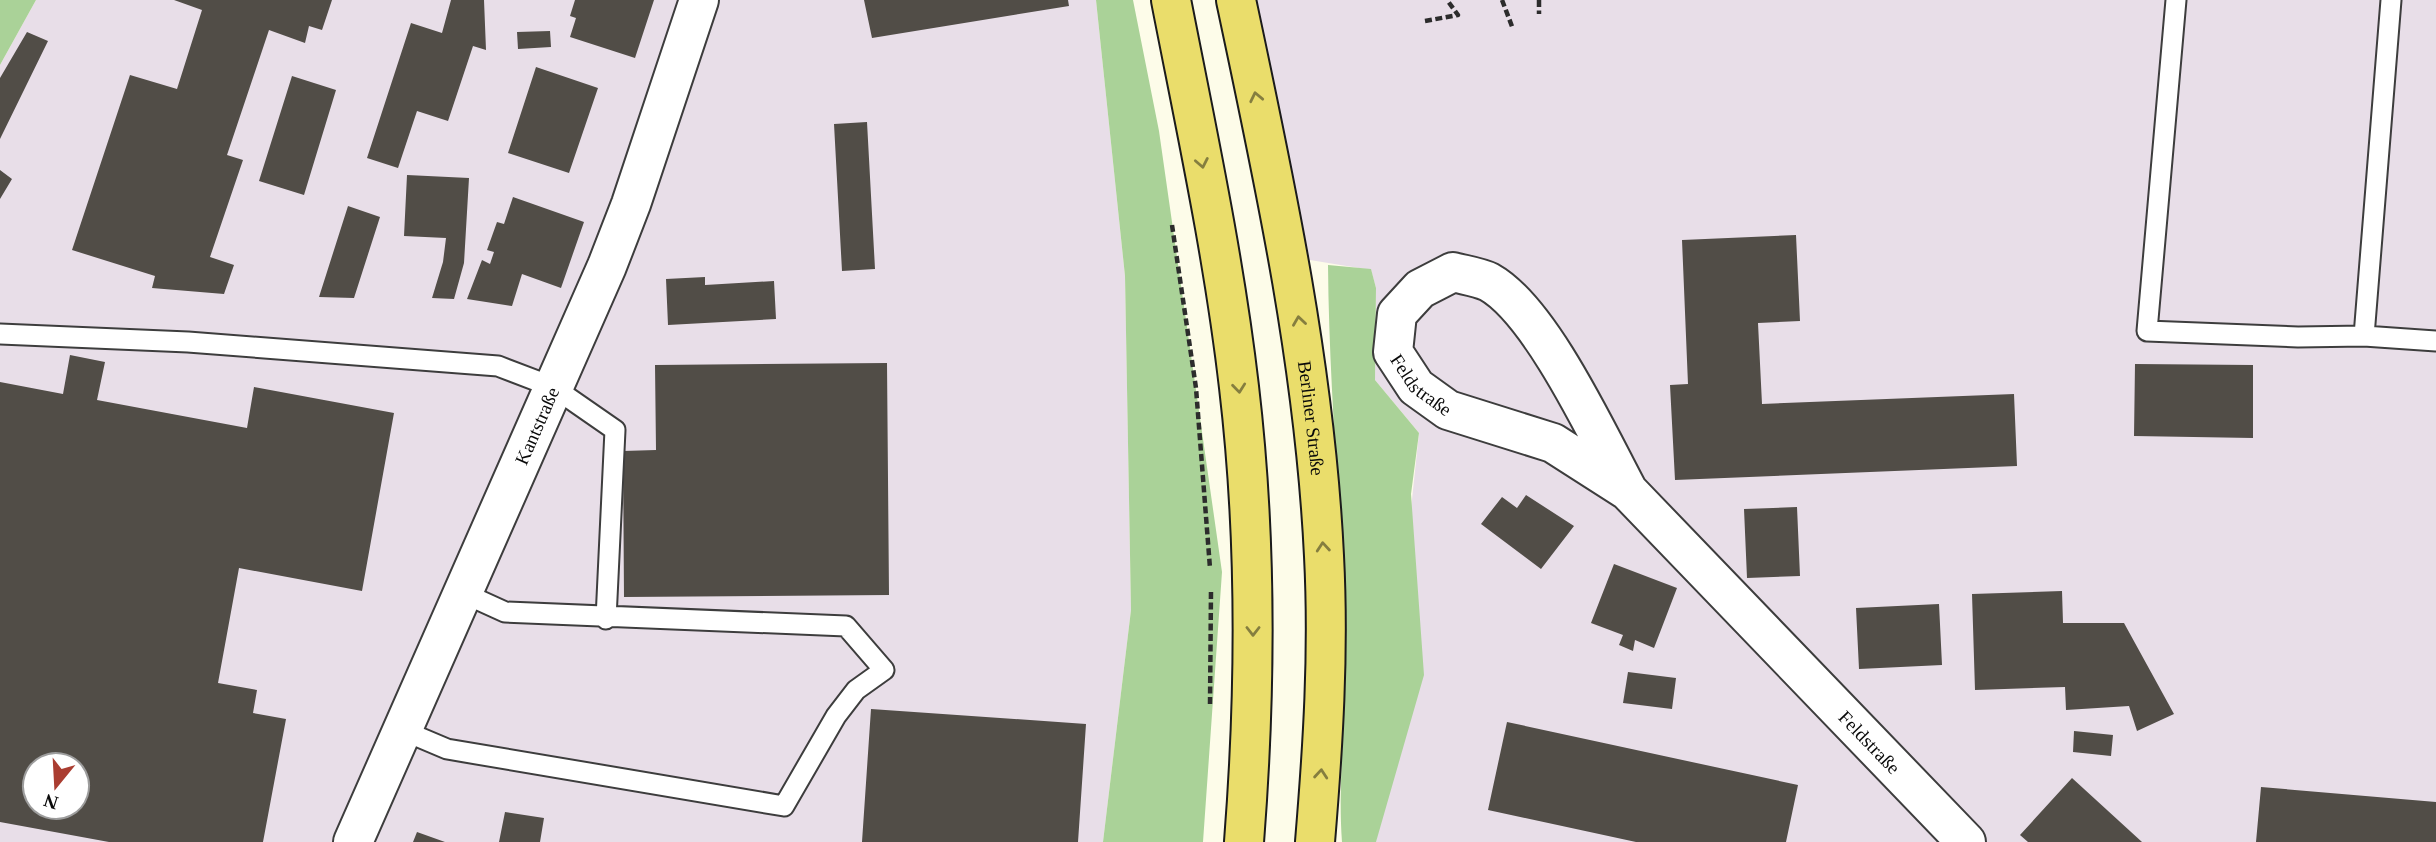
<svg xmlns="http://www.w3.org/2000/svg" width="2436" height="842" font-family="'Times New Roman',serif">
<style>
.industrial{fill:#e8dee8;fill-rule:evenodd}
.forest{fill:#aad298}
.building{fill:#514d47;fill-rule:evenodd}
.lines{fill:none;stroke-linecap:round;stroke-linejoin:round}
.service-casing{stroke:#3d3d3d;stroke-width:23}
.minor-casing{stroke:#3d3d3d;stroke-width:42}
.primary-casing{stroke:#1b1b1b;stroke-width:42}
.path{stroke:#2c2c2c;stroke-width:4.5;stroke-dasharray:7 3.5;stroke-linecap:butt}
.service{stroke:#fff;stroke-width:19}
.minor{stroke:#fff;stroke-width:38}
.primary{stroke:#eadd6b;stroke-width:38}
.oneway{stroke:#857e3f}
.labels{text-anchor:middle;dominant-baseline:central;stroke-width:7;stroke-linejoin:round;paint-order:stroke}
.street-label{font-size:19px;fill:#0a0a0a;stroke:#fff}
</style>
<rect width="100%" height="100%" fill="#fdfce9"/>
<path class="industrial" d="M 36,0 L 1096,0 L 1125,276 L 1131,610 L 1103,842 L 0,842 L 0,65 ZM 35,765 L 77,765 L 77,807 L 35,807 Z
M 1256,0 L 2436,0 L 2436,842 L 1376,842 L 1419,433 L 1375,380 L 1376,288 L 1371,270 L 1310,260 Z"/>
<path class="forest" d="M 0,0 L 36,0 L 0,65 Z
M 1096,0 L 1133,0 L 1159,131 L 1222,572 L 1203,842 L 1103,842 L 1131,610 L 1125,276 Z
M 1328,265 L 1371,269 L 1376,288 L 1375,380 L 1419,433 L 1411,494 L 1424,675 L 1376,842 L 1342,842 C 1337,773 1348,705 1345,636 C 1341,512 1329,389 1328,265 Z"/>
<path class="building" d="M 174,0 L 332,0 L 322,30 L 309,26 L 305,43 L 269,30 L 227,155 L 243,160 L 210,257 L 234,265 L 224,294 L 152,288 L 155,276 L 72,250 L 130,75 L 177,89 L 202,10 Z
M 451,0 L 484,0 L 486,50 L 473,46 L 448,121 L 417,111 L 398,168 L 367,158 L 411,23 L 442,33 Z
M 575,0 L 654,0 L 635,58 L 570,37 L 576,18 L 570,16 Z
M 864,0 L 1068,0 L 1069,6 L 872,38 Z
M 550,31 L 551,47 L 518,49 L 517,32 Z
M 27,32 L 48,41 L 0,139 L 0,78 Z
M 536,67 L 598,88 L 569,173 L 508,153 Z
M 292,76 L 336,90 L 304,195 L 259,181 Z
M 867,122 L 875,269 L 842,271 L 834,124 Z
M 0,170 L 12,179 L 0,199 Z
M 407,175 L 469,178 L 464,263 L 454,299 L 432,298 L 443,262 L 446,238 L 404,236 Z
M 513,197 L 584,222 L 561,288 L 522,274 L 512,306 L 467,299 L 482,260 L 490,264 L 494,252 L 487,250 L 497,222 L 504,224 Z
M 348,206 L 380,217 L 354,298 L 319,297 Z
M 1796,235 L 1800,321 L 1758,323 L 1762,404 L 2014,394 L 2017,466 L 1675,480 L 1670,385 L 1688,384 L 1682,240 Z
M 705,277 L 705,285 L 774,281 L 776,319 L 668,325 L 666,279 Z
M 70,355 L 105,362 L 97,400 L 247,428 L 254,387 L 394,413 L 362,591 L 239,568 L 218,683 L 257,690 L 253,713 L 286,719 L 263,842 L 109,842 L 0,822 L 0,382 L 63,394 ZM 35,765 L 77,765 L 77,807 L 35,807 Z
M 887,363 L 889,595 L 624,597 L 623,451 L 656,450 L 655,365 Z
M 2135,364 L 2253,365 L 2253,438 L 2134,436 Z
M 1526,495 L 1574,526 L 1541,569 L 1481,524 L 1502,497 L 1517,508 Z
M 1797,507 L 1800,576 L 1747,578 L 1744,509 Z
M 1614,564 L 1677,588 L 1654,648 L 1635,640 L 1633,651 L 1619,645 L 1623,635 L 1591,623 Z
M 2062,591 L 2063,623 L 2124,623 L 2174,714 L 2137,731 L 2129,706 L 2066,710 L 2065,687 L 1975,690 L 1972,594 Z
M 1939,604 L 1942,665 L 1859,669 L 1856,608 Z
M 1628,672 L 1676,678 L 1672,709 L 1623,703 Z
M 871,709 L 1086,724 L 1078,842 L 862,842 Z
M 1507,722 L 1798,785 L 1786,842 L 1636,842 L 1488,810 Z
M 2074,731 L 2113,735 L 2111,756 L 2073,752 Z
M 2072,778 L 2142,842 L 2028,842 L 2020,835 Z
M 2261,787 L 2436,802 L 2436,842 L 2256,842 Z
M 505,812 L 544,818 L 540,842 L 499,842 Z
M 417,832 L 445,842 L 413,842 Z"/>
<g class="lines">
<g class="service-casing">
<path id="service" d="M 2176,0 L 2147,331 L 2298,337 L 2364,336
M 2391,0 L 2364,336 L 2436,341
M 0,334 L 188,342 L 498,366 L 553,387 L 615,430 L 606,619
M 402,730 L 447,749 L 784,806 L 836,716 L 856,690 L 884,670 L 846,626 L 505,612 L 461,592"/>
</g>
<g class="minor-casing">
<g id="minor">
<path id="s1" d="M 1628,491 C 1599,437 1541,311 1489,282 C 1479,277 1464,275 1453,272 L 1420,289 L 1397,314 L 1393,352 L 1416,387 L 1448,410 L 1553,443 L 1628,491 L 1966,842"/>
<path id="s2" d="M 353,842 L 607,266 L 631,204 L 699,0"/>
</g>
</g>
<g class="primary-casing">
<g id="primary">
<path d="M 1171,0 C 1196,128 1224,257 1239,387 C 1257,539 1256,689 1244,842"/>
<path id="s3" d="M 1236,0 C 1275,183 1315,368 1324,556 C 1329,652 1323,746 1315,842"/>
</g>
</g>
<path class="path" d="M 1502,0 L 1513,29
M 1539,0 L 1539,14
M 1425,21 L 1458,15 L 1447,0
M 1172,225 L 1196,388 L 1210,568
M 1210,704 L 1211,590"/>
<use href="#service" class="service"/>
<use href="#minor" class="minor"/>
<use href="#primary" class="primary"/>
</g>
<defs><path id="oneway-chevron" d="M-2-3.5L2.5 0L-2 3.5" fill="none" stroke-width="1.6" stroke-linecap="round" stroke-linejoin="round" transform="scale(1.75)"/></defs>
<g class="oneway">
<use href="#oneway-chevron" transform="translate(1256 97) rotate(-102)"/>
<use href="#oneway-chevron" transform="translate(1202 163) rotate(79)"/>
<use href="#oneway-chevron" transform="translate(1299 321) rotate(-98)"/>
<use href="#oneway-chevron" transform="translate(1239 388) rotate(84)"/>
<use href="#oneway-chevron" transform="translate(1323 547) rotate(-95)"/>
<use href="#oneway-chevron" transform="translate(1253 631) rotate(90)"/>
<use href="#oneway-chevron" transform="translate(1321 774) rotate(-85)"/>
</g>
<g class="labels">
<g class="street-label">
<text stroke="none"><textPath href="#s1" startOffset="444">Feldstraße</textPath></text>
<text stroke="none"><textPath href="#s3" startOffset="425">Berliner Straße</textPath></text>
<text stroke="none"><textPath href="#s2" startOffset="455">Kantstraße</textPath></text>
<text stroke="none"><textPath href="#s1" startOffset="1029">Feldstraße</textPath></text>
</g>
</g>
<g transform="translate(56 786) rotate(198)"><circle r="33" fill="#ffffff" stroke="#9d9d9d" stroke-width="2"/>
<path d="M0-5L12 26L0 18L-12 26Z" fill="#aa3d31"/>
<text y="-10" font-size="19" font-weight="bold" text-anchor="middle" fill="#0a0a0a">N</text>
</g>
</svg>
